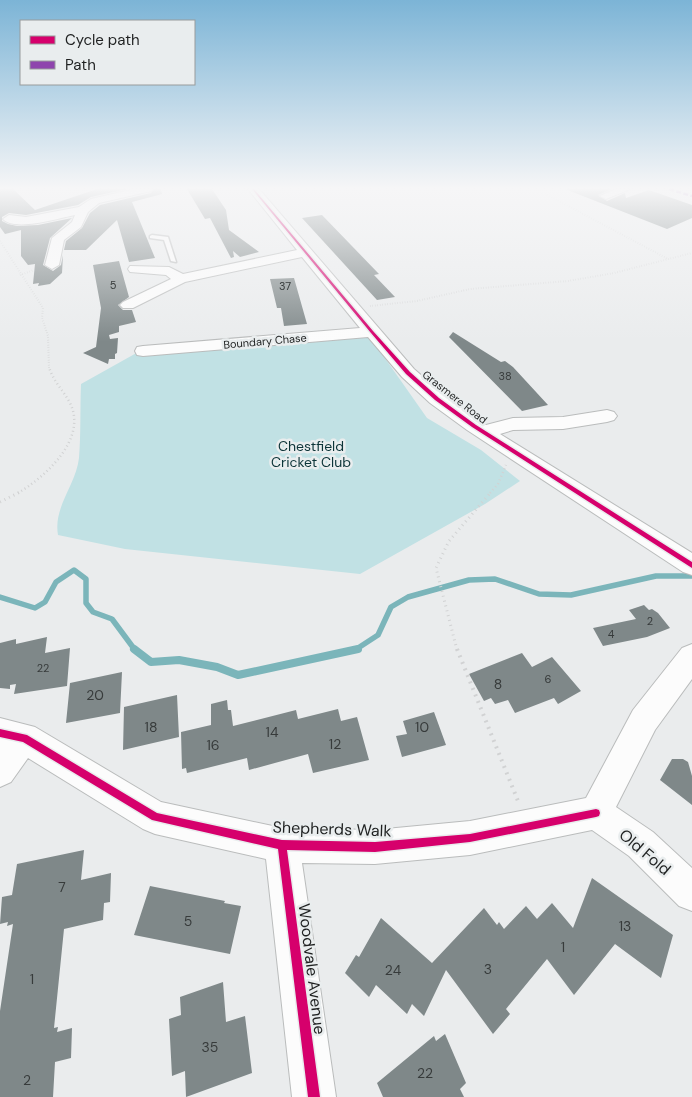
<svg xmlns="http://www.w3.org/2000/svg" width="692" height="1097" font-family="'DM Sans',sans-serif">
<style>
.green{fill:#c1e1e4}
.lines{fill:none;stroke-linecap:round;stroke-linejoin:round}
.stream-far1{stroke:#7bb5ba;stroke-width:5.5}
.stream{stroke:#7bb5ba;stroke-width:8}
.building{fill:#7f8889}
.service-casing{stroke:#babcbc;stroke-width:3}
.minor-casing{stroke:#babcbc;stroke-width:2}
.path-far3{stroke:#d1d2d3;stroke-width:2;stroke-dasharray:0.5 2;stroke-linecap:butt}
.path-far2{stroke:#d1d2d3;stroke-width:2.5;stroke-dasharray:1 3;stroke-linecap:butt}
.path-far1{stroke:#d1d2d3;stroke-width:3;stroke-dasharray:1 4;stroke-linecap:butt}
.path{stroke:#d1d2d3;stroke-width:4;stroke-dasharray:2 5;stroke-linecap:butt}
.service{fill:#fcfcfc;fill-rule:evenodd}
.minor{fill:#fcfcfc;fill-rule:evenodd}
.quiet{stroke:#8e44ad;stroke-width:2.5;stroke-dasharray:5 2.5;stroke-linecap:butt}
.cycleway-casing{stroke:#e9edee;stroke-width:3}
.cycleway{fill:#d6006c;fill-rule:evenodd}
.labels{text-anchor:middle;dominant-baseline:central;stroke-width:5;stroke-linejoin:round;paint-order:stroke}
.number-label{font-size:11px;fill:#373b3b}
.far-street-label{font-size:11px;fill:#1f2121;stroke:#e9edee}
.park-label{font-size:14px;fill:#0c3438;stroke:#e9edee}
.near-number-label{font-size:14px;fill:#373b3b}
.near-street-label{font-size:16px;fill:#1f2121;stroke:#e9edee}
</style>
<rect width="100%" height="100%" fill="#eaeced"/>
<path class="green" d="M 368,334 L 427,418 L 481,450 L 520,481 L 485,504 L 360,574 L 125,549 L 58,535 C 53,507 76,485 79,458 C 81,435 80,407 81,384 L 140,351 Z"/>
<g class="lines">
<path class="stream-far1" d="M 0,597 L 35,608 L 45,602 L 56,582 L 74,570 L 86,579 L 86,603 L 93,612 L 112,619 L 135,650
M 355,650 L 378,635 L 391,607 L 408,597 L 469,580 L 495,579 L 539,594 L 571,595 L 656,576 L 692,576"/>
<path class="stream" d="M 134,649 L 151,662 L 179,660 L 217,667 L 238,675 L 358,649"/>
</g>
<path class="building" d="M 0,189 L 13,189 L 35,210 L 97,189 L 127,189 L 91,197 L 78,205 L 26,215 L 9,213 L 2,217 L 2,221 L 8,224 L 17,226 L 38,225 L 72,218 L 50,238 L 43,265 L 53,271 L 61,265 L 63,255 L 62,273 L 50,284 L 38,286 L 39,283 L 33,284 L 35,264 L 28,265 L 21,256 L 21,230 L 5,234 L 0,227 Z
M 154,189 L 161,189 L 162,194 L 132,202 L 155,258 L 129,262 L 117,220 L 86,250 L 64,250 L 66,241 L 82,228 L 90,213 L 100,205 L 151,193 Z
M 187,189 L 212,189 L 226,210 L 229,230 L 259,252 L 240,257 L 233,251 L 234,257 L 231,258 L 210,218 L 205,219 Z
M 565,189 L 612,189 L 598,195 L 607,201 L 625,193 L 626,198 L 649,190 L 692,205 L 692,218 L 667,229 Z
M 322,215 L 379,274 L 374,275 L 395,297 L 377,300 L 302,218 Z
M 119,261 L 129,297 L 118,305 L 123,310 L 132,310 L 136,322 L 119,326 L 119,332 L 109,335 L 110,339 L 118,338 L 117,353 L 115,354 L 115,359 L 109,359 L 108,364 L 83,353 L 96,347 L 101,308 L 93,265 Z
M 294,278 L 307,324 L 284,326 L 281,308 L 277,308 L 270,279 Z
M 453,332 L 501,362 L 505,361 L 513,367 L 548,405 L 522,411 L 449,337 Z
M 644,605 L 649,610 L 652,609 L 658,613 L 670,628 L 647,637 L 603,646 L 593,628 L 636,619 L 629,610 Z
M 47,637 L 45,653 L 70,648 L 67,686 L 14,694 L 16,684 L 10,685 L 10,689 L 0,688 L 0,643 L 16,639 L 16,644 Z
M 522,653 L 532,667 L 552,657 L 581,691 L 558,704 L 554,698 L 515,713 L 508,700 L 495,704 L 491,698 L 484,701 L 469,674 Z
M 122,672 L 120,713 L 66,723 L 70,683 Z
M 177,695 L 179,737 L 123,750 L 124,707 Z
M 227,700 L 228,710 L 231,710 L 233,726 L 296,710 L 298,719 L 338,709 L 341,721 L 357,717 L 369,760 L 313,773 L 308,754 L 249,770 L 247,758 L 187,773 L 186,768 L 182,769 L 181,732 L 211,725 L 211,704 Z
M 434,712 L 446,745 L 402,757 L 396,736 L 407,734 L 403,721 Z
M 672,759 L 683,759 L 688,762 L 692,776 L 692,805 L 660,780 Z
M 84,850 L 81,880 L 111,873 L 110,902 L 104,903 L 103,920 L 64,929 L 54,1028 L 58,1027 L 57,1032 L 72,1028 L 71,1058 L 55,1062 L 53,1097 L 0,1097 L 0,1011 L 13,924 L 7,926 L 8,922 L 0,924 L 2,897 L 12,895 L 17,864 Z
M 592,878 L 673,935 L 661,978 L 615,944 L 574,995 L 547,959 L 506,1009 L 510,1014 L 493,1034 L 446,970 L 424,1016 L 412,1004 L 407,1014 L 376,985 L 369,997 L 345,973 L 356,955 L 359,957 L 381,918 L 432,963 L 484,908 L 497,925 L 499,922 L 504,929 L 526,906 L 537,919 L 552,903 L 573,928 Z
M 150,886 L 225,901 L 224,903 L 241,906 L 230,954 L 134,935 Z
M 223,982 L 226,1022 L 245,1016 L 252,1073 L 186,1097 L 185,1071 L 172,1076 L 169,1019 L 181,1015 L 180,997 Z
M 445,1034 L 466,1083 L 460,1089 L 464,1097 L 383,1097 L 377,1083 L 434,1036 L 436,1041 Z"/>
<g class="lines">
<g class="service-casing">
<path id="service" d="M 152,235 L 168,237 L 176,262 L 171,261 L 164,240 L 150,238 L 150,236 Z"/>
</g>
<g class="minor-casing">
<path id="minor" d="M 134,189 L 152,189 L 151,191 L 99,203 L 88,212 L 81,227 L 64,240 L 59,265 L 52,269 L 45,265 L 52,238 L 72,222 L 75,215 C 59,218 15,232 3,219 L 9,215 L 26,217 L 79,207 L 91,199 Z
M 248,189 L 259,189 L 414,369 L 444,395 L 486,425 L 513,418 L 563,417 L 607,410 L 614,412 L 617,416 L 614,420 L 607,422 L 563,429 L 513,430 L 500,434 L 692,553 L 692,575 L 683,572 L 467,430 L 430,403 L 402,377 L 368,337 L 143,356 L 137,355 L 135,351 L 137,347 L 143,346 L 360,328 L 302,257 L 185,282 L 133,308 L 123,308 L 120,305 L 123,302 L 171,279 L 166,275 L 130,272 L 128,269 L 130,266 L 169,267 L 183,274 L 297,250 Z
M 616,189 L 630,189 L 606,199 L 600,196 Z
M 692,644 L 692,679 L 655,730 L 616,807 L 653,832 L 692,868 L 692,911 L 679,906 L 629,856 L 592,830 L 470,855 L 375,864 L 302,863 L 336,1097 L 292,1097 L 266,859 L 155,834 L 143,829 L 28,758 L 11,782 L 0,787 L 0,718 L 35,727 L 161,802 L 282,828 L 375,830 L 470,821 L 586,798 L 633,710 L 682,648 Z"/>
</g>
<path class="path-far3" d="M 536,189 L 668,259
M 0,241 L 43,308 L 42,318 L 48,336 L 49,368
M 20,275 L 34,270
M 370,306 L 417,301 L 470,289 L 568,281 L 614,273 L 692,253"/>
<path class="path-far2" d="M 18,493 C 45,477 88,439 70,403 C 63,390 53,381 49,367
M 490,493 L 498,484 L 506,465"/>
<path class="path-far1" d="M 0,502 L 20,492
M 457,650 L 436,568 L 449,541 L 491,492"/>
<path class="path" d="M 457,649 L 518,801"/>
<use href="#service" class="service"/>
<use href="#minor" class="minor"/>
<path class="quiet" d="M 669,189 L 692,196"/>
<g class="cycleway-casing">
<path id="cycleway" d="M 252,189 L 254,189 L 373,331 L 410,372 L 439,398 L 476,425 L 692,562 L 692,568 L 472,427 L 435,400 L 406,374 L 371,333 Z
M 0,729 L 27,735 L 157,813 L 282,840 L 375,842 L 470,834 L 596,809 L 599,810 L 600,813 L 599,816 L 596,817 L 470,842 L 375,852 L 287,850 L 320,1097 L 308,1097 L 278,849 L 152,820 L 23,742 L 0,737 Z"/>
</g>
<use href="#cycleway" class="cycleway"/>
</g>
<linearGradient id="sky" x2="0" y2="1"><stop stop-color="#7cb4d6"/><stop offset="0.55" stop-color="#f6f6f7"/><stop offset="1" stop-color="#f6f6f7" stop-opacity="0"/></linearGradient>
<rect width="692" height="342" fill="url(#sky)"/>
<g class="labels">
<g class="number-label">
<text x="113" y="285">5</text>
<text x="285" y="286">37</text>
<text x="505" y="376">38</text>
<text x="650" y="621">2</text>
<text x="611" y="634">4</text>
<text x="43" y="668">22</text>
<text x="548" y="679">6</text>
</g>
<g class="far-street-label">
<text transform="translate(265 341) rotate(-5)">Boundary Chase</text>
<text transform="translate(455 397) rotate(38)">Grasmere Road</text>
</g>
<g class="park-label">
<text x="311" y="446">Chestfield<tspan x="311" dy="16">Cricket Club</tspan></text>
</g>
<g class="near-number-label">
<text x="498" y="684">8</text>
<text x="95" y="695">20</text>
<text x="151" y="727">18</text>
<text x="422" y="727">10</text>
<text x="272" y="732">14</text>
<text x="335" y="744">12</text>
<text x="213" y="745">16</text>
<text x="62" y="887">7</text>
<text x="188" y="921">5</text>
<text x="625" y="926">13</text>
<text x="563" y="947">1</text>
<text x="488" y="969">3</text>
<text x="393" y="970">24</text>
<text x="32" y="979">1</text>
<text x="210" y="1047">35</text>
<text x="425" y="1073">22</text>
<text x="27" y="1080">2</text>
</g>
<g class="near-street-label">
<text transform="translate(332 829) rotate(2)">Shepherds Walk</text>
<text transform="translate(645 852) rotate(40)">Old Fold</text>
<text transform="translate(312 969) rotate(83)">Woodvale Avenue</text>
</g>
</g>
<rect x="20" y="20" width="175" height="65" fill="#e9edee" stroke="#989b9c"/>
<rect x="30" y="36" width="25" height="8" fill="#d6006c" stroke="#989b9c"/>
<text x="65" y="45" font-size="15" fill="#1f2121">Cycle path</text>
<rect x="30" y="61" width="25" height="8" fill="#8e44ad" stroke="#989b9c"/>
<text x="65" y="70" font-size="15" fill="#1f2121">Path</text>
</svg>
